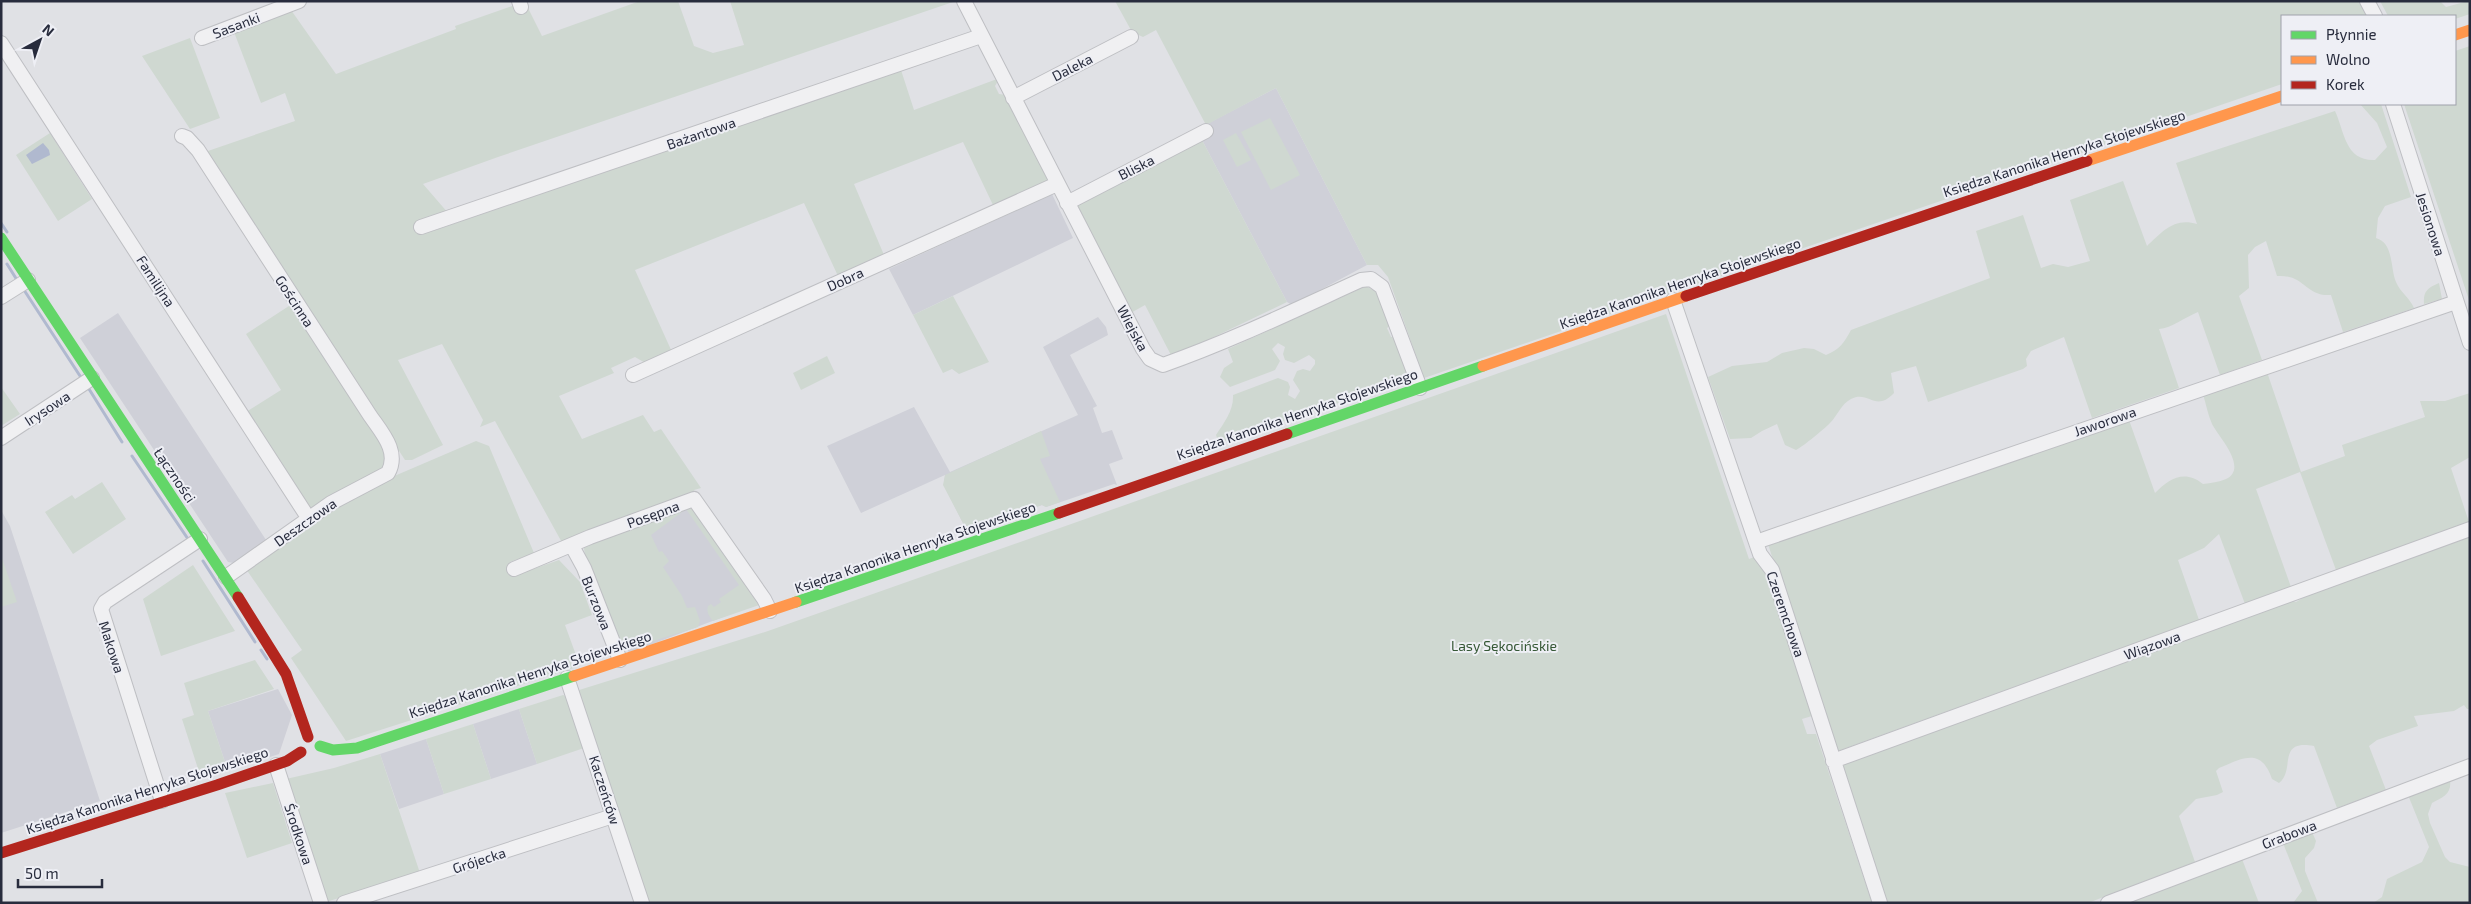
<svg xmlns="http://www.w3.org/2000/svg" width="2471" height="904" font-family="'Exo 2',sans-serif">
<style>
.built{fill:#cfd0d8}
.green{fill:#cfd8d1}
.water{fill:#b0b9cf}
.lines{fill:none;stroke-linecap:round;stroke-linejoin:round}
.stream{stroke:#b0b9cf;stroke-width:3}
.street-casing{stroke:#bebfc3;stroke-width:16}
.street{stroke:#f0f0f2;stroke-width:14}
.fast{stroke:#63d668;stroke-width:11}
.slow{stroke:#ff974d;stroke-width:11}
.jam{stroke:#b3261e;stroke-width:11}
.labels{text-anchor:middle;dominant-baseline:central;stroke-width:4;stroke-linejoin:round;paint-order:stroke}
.street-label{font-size:14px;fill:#282c3d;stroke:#eeeff5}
.park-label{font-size:14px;fill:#365836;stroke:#eeeff5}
</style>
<rect width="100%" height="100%" fill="#e0e1e5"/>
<path class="built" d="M 1276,88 L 1367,265 L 1292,305 L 1287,302 L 1202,140 L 1203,126 Z
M 1052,194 L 1073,238 L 913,315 L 889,269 Z
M 118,313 L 268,543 L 239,564 L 228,562 L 80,338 Z
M 1098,317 L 1106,327 L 1108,335 L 1070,355 L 1097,406 L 1093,408 L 1102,433 L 1112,430 L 1123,459 L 1109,464 L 1117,485 L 1114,484 L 1046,507 L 1042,505 L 971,529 L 965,527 L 944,485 L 945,475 L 861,513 L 827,446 L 914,407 L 950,472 L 1078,415 L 1043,347 Z
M 687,504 L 762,602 L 629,653 L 584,548 Z
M 1,510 L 10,526 L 100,801 L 1,833 Z
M 278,689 L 292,715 L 279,754 L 228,771 L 208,711 Z
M 519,709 L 537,764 L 491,779 L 473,724 Z
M 426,739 L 444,794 L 399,809 L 380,754 Z"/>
<path class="green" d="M 640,1 L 678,1 L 694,46 L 713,53 L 744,45 L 730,1 L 956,1 L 498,157 L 423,184 L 449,214 L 419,230 L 421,235 L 901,70 L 914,110 L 997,79 L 998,81 L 995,86 L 999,94 L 1006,95 L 1048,178 L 1046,181 L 993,205 L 963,142 L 854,184 L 884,255 L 838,276 L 804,203 L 635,270 L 672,352 L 647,364 L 635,357 L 611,368 L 614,373 L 559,396 L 582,439 L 643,415 L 654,432 L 661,429 L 701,488 L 694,490 L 693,496 L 565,548 L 495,421 L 480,427 L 483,420 L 442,344 L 398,360 L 443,445 L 412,460 L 405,460 L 205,152 L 295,121 L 285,93 L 261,103 L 234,32 L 291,10 L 336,74 L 456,29 L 455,26 L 515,5 L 526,4 L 542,36 Z
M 1115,1 L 2360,1 L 2369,16 L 2282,16 L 2282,84 L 1424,378 L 1388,277 L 1378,265 L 1367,265 L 1276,88 L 1206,125 L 1156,30 L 1143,37 L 1132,32 Z
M 2380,1 L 2440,1 L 2446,7 L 2468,1 L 2470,14 L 2455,19 L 2455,16 L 2388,16 Z
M 190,38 L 220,118 L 190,129 L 142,56 Z
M 2470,46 L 2470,303 L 2404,104 L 2455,104 L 2455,51 Z
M 2360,104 L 2381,104 L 2411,197 L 2385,206 L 2378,218 L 2376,238 C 2394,243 2390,268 2396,282 C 2400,292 2410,298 2414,308 L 2343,332 L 2331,295 C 2305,297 2305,274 2277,276 L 2266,241 L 2255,247 L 2248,255 L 2249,288 L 2239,296 L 2262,360 L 2220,375 L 2198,312 C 2185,317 2172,328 2159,329 L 2179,388 L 2092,418 L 2064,337 L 2031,351 L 2026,359 L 2027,366 L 2023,369 L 1928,402 L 1916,366 L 1891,373 L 1894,393 C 1875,413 1869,390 1851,399 C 1841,404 1838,415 1830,423 C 1823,430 1805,445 1796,450 L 1785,445 L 1777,424 L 1762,431 L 1751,438 L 1730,439 L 1708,377 L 1732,366 L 1767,362 L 1782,353 L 1804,348 L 1814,349 L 1826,355 C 1840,349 1844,343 1851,330 L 1990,278 L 1976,231 L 2023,215 L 2041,268 L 2053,264 L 2068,267 L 2090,261 L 2070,200 L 2123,181 L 2147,246 C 2162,232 2174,217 2197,224 L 2176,163 L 2335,111 C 2345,133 2345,161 2375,160 L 2387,147 L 2377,123 Z
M 1270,118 L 1300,175 L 1271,190 L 1241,132 Z
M 50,133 L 92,199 L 58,221 L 16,155 Z
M 1236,133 L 1251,160 L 1237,167 L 1223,140 Z
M 1202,140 L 1287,302 L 1172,357 L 1145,305 L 1129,314 L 1074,206 Z
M 2439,283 L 2442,299 L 2424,304 C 2423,292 2427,288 2439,283 Z
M 1366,286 L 1378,293 L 1390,326 L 1387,328 L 1391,337 L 1394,337 L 1408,373 L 1408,380 L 1219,443 L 1216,435 C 1224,423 1234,410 1233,395 L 1278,378 L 1288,382 L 1290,387 L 1288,395 L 1295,399 L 1300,391 L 1293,380 L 1297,371 L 1303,369 L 1310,371 L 1315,364 L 1315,360 L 1309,355 L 1294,363 L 1285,360 L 1283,354 L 1285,347 L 1278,343 L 1272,349 L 1280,361 L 1275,370 L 1230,387 L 1220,377 L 1224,368 L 1233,362 L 1228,349 Z
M 953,296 L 989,362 L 959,374 L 952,369 L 943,373 L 913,315 Z
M 292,304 L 386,448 L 387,460 L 383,471 L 314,510 L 308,506 L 246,412 L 281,390 L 246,334 Z
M 1666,314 L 1749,559 L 1757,556 L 1764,565 L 1813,711 L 1812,716 L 1802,719 L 1807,734 L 1816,734 L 1872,903 L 646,903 L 576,691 L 768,631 Z
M 827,356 L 835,373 L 801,390 L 793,373 Z
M 2267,372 L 2301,472 L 2345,456 L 2342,445 L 2425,417 L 2420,401 L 2445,401 L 2470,393 L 2470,457 L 2451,468 L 2469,522 L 2336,570 L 2300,472 L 2256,489 L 2291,587 L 2245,604 L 2219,534 L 2204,548 L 2178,560 L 2199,620 L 1835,752 L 1768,544 L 2129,420 L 2155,493 C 2169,479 2184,469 2203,484 C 2211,483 2219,482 2226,479 C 2249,468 2218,436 2212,424 C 2208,415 2206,404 2203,394 Z
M 1,387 L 20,414 L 1,426 Z
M 1041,431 L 1050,456 L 1040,459 L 1060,502 L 1046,507 L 1042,505 L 971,529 L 965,527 L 943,485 L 945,475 Z
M 476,441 L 489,446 L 534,553 L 510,562 L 516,575 L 559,560 L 580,582 L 592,615 L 565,625 L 580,666 L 346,741 L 291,658 L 302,650 L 246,569 L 350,495 Z
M 102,482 L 126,519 L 73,554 L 45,512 L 72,495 L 75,499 Z
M 693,505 L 762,604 L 713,621 C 709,616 706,612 708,606 L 711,604 L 714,607 L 721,602 L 719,599 L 739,585 L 686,509 L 651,535 L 659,552 L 662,551 L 669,561 L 663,567 L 682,596 L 687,608 L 695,607 L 700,621 L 698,627 L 624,650 L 620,647 L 585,558 L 584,548 L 587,543 Z
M 2470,537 L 2470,709 L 2467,709 L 2464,705 L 2454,711 L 2414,716 L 2418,726 L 2377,740 L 2369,746 L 2386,790 L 2337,808 L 2314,746 C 2276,739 2296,770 2279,783 L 2272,779 C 2261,747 2243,758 2219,768 L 2216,771 L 2223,792 L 2217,795 L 2196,799 L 2179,816 L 2195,862 L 2088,903 L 1885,903 L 1839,766 L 2293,601 L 2296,602 L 2306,596 Z
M 1,555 L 17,602 L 1,607 Z
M 193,565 L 235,631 L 161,656 L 143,599 Z
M 255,660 L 274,689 L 208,711 L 228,771 L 201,778 L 182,719 L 194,715 L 184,683 Z
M 563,695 L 568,697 L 584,748 L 537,764 L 519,709 Z
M 473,724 L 491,779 L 444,794 L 426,739 Z
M 380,754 L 420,873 L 326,902 L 286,779 L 334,768 Z
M 2450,780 C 2452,794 2443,797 2432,803 L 2428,814 L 2430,823 L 2445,857 L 2450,862 L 2470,867 L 2470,903 L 2373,903 L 2382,897 L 2387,879 L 2422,862 L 2429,847 L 2408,795 Z
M 273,783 L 292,843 L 247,858 L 225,793 Z
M 2312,832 L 2316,841 L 2314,848 L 2305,858 L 2305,871 L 2318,903 L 2293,903 L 2302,891 L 2283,843 Z
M 2242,859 L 2259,903 L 2126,903 Z"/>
<path class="water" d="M 43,143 L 49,150 L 50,155 L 32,164 L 26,155 Z"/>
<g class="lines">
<path class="stream" d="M 1,223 L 7,232
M 7,264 L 17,280
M 24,290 L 82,379
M 89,389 L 122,442
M 132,456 L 188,539
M 203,561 L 255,642
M 261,650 L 267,659"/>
<g class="street-casing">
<path id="street" d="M 519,1 L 521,7
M 964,1 L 1143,349 L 1150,359 L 1163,365 C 1231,341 1295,310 1361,280 L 1371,279 L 1382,287 L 1420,388
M 2367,1 L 2375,16
M 202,38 L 299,1
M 1,43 L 309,519
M 1013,98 L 1131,37
M 2393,104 L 2470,343
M 182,136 L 187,138 L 198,150 L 369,414 C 381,432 400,451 388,473 L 331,503 L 226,577
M 1067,203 L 1206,131
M 421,227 L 981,36
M 1,297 L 28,280
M 1673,300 L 1760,554 L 1772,570 L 1880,903
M 633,375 L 1057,184
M 1,438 L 92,378
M 1756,542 L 2456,302
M 572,546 L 584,568 L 620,660
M 514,569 L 590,537 L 694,499 L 764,599 L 770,611
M 567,678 L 642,903
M 1833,761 L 2470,529
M 276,765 L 321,903
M 162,801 L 101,609 L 105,602 L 200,539
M 344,903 L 613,816
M 2108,903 L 2470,766"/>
</g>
<use href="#street" class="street"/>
<path class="fast" d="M 1,238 L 238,597
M 1287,434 L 1483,366
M 796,602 L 1059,513
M 320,746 L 333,750 L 357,748 L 574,676"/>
<path class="slow" d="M 2455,35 L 2470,30
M 2087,161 L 2282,96
M 1483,366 L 1686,296
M 574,676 L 796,602"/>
<path class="jam" d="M 1686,296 L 2087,161
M 1059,513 L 1287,434
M 238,597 L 286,674 L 308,737
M 1,853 L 217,785 L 287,761 L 301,752"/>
</g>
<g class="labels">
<g class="street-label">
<text transform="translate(236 25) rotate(-21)">Sasanki</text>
<text transform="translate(1072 67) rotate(-27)">Daleka</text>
<text transform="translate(701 133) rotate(-19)">Bażantowa</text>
<text transform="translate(2064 153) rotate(-18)">Księdza Kanonika Henryka Słojewskiego</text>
<text transform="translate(1136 167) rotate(-27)">Bliska</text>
<text transform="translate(2431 224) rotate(72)">Jesionowa</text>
<text transform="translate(845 279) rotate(-24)">Dobra</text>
<text transform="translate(156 281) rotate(57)">Familijna</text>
<text transform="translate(1680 283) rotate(-19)">Księdza Kanonika Henryka Słojewskiego</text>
<text transform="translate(295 301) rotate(57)">Gościnna</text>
<text transform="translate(1133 328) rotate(62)">Wiejska</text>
<text transform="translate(47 408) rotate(-33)">Irysowa</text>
<text transform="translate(1297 414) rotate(-19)">Księdza Kanonika Henryka Słojewskiego</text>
<text transform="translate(2105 421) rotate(-19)">Jaworowa</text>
<text transform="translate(175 475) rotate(56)">Łączności</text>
<text transform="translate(653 514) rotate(-20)">Posępna</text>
<text transform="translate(305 522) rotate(-35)">Deszczowa</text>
<text transform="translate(915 547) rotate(-19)">Księdza Kanonika Henryka Słojewskiego</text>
<text transform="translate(597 603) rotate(68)">Burzowa</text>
<text transform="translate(1786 614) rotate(71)">Czeremchowa</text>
<text transform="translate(2152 645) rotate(-20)">Wiązowa</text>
<text transform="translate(112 647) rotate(72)">Makowa</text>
<text transform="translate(530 674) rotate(-18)">Księdza Kanonika Henryka Słojewskiego</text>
<text transform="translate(147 790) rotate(-18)">Księdza Kanonika Henryka Słojewskiego</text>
<text transform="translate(605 790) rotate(72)">Kaczeńców</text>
<text transform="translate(299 834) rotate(72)">Środkowa</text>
<text transform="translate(2289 834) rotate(-21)">Grabowa</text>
<text transform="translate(479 860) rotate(-18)">Grójecka</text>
</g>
<g class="park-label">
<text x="1504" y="645">Lasy Sękocińskie</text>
</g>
</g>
<rect width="2471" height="904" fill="none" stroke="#282c3d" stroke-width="5"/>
<rect x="2281" y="15" width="175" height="90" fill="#eeeff5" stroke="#9fa1ab"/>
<rect x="2291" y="31" width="25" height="8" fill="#63d668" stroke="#9fa1ab"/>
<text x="2326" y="40" font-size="15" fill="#282c3d">Płynnie</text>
<rect x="2291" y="56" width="25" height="8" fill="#ff974d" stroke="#9fa1ab"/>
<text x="2326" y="65" font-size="15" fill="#282c3d">Wolno</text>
<rect x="2291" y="81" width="25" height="8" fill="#b3261e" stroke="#9fa1ab"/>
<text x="2326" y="90" font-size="15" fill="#282c3d">Korek</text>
<g transform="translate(40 40) rotate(40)" stroke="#eeeff5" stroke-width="4" paint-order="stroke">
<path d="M0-4L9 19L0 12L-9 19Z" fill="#282c3d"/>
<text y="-8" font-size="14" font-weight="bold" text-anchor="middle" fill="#282c3d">N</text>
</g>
<path d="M18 879v8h84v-8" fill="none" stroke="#282c3d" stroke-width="2.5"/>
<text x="25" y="879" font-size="15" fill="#282c3d" stroke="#eeeff5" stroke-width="4" paint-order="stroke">50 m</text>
</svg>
